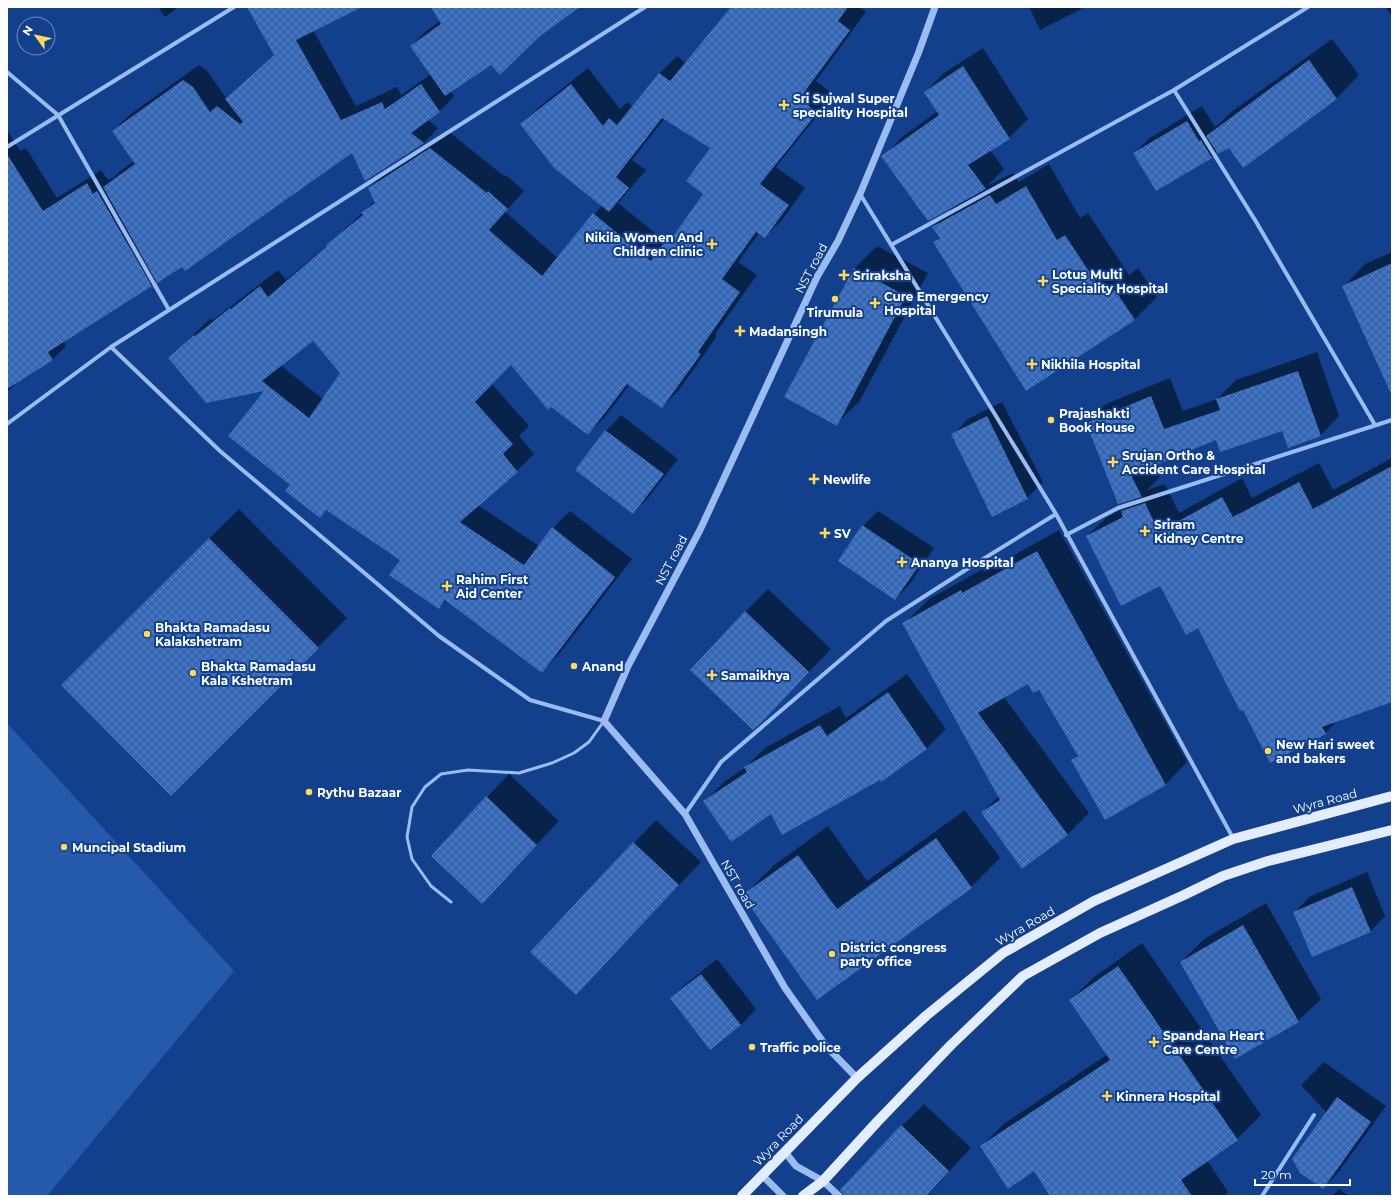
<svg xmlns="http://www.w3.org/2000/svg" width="1399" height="1203" font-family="Montserrat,sans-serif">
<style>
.grass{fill:#2459ac}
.shadow{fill:#0007;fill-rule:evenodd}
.building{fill:url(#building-cross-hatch);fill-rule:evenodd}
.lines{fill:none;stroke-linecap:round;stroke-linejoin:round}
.service{stroke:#9abcf1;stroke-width:3}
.minor{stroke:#9abcf1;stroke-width:4}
.tertiary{stroke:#9abcf1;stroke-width:7}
.primary{stroke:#e4edff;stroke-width:10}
.poi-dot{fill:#ffd95a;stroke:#12408c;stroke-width:1.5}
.labels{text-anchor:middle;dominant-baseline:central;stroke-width:4;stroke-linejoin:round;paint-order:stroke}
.poi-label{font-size:12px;font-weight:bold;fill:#fff;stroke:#12408c;text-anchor:start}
.street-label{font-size:12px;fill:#fff;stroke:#12408c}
</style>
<defs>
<pattern id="building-cross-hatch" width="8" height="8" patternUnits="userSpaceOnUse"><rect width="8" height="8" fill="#3567b4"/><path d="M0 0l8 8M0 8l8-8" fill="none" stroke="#537ebf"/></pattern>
</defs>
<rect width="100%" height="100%" fill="#12408c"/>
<path class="grass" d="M 7,723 L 234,971 L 47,1196 L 7,1196 Z"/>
<path class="shadow" d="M 158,7 L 178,7 L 165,17 Z
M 248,7 L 355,7 L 313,30 L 356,106 L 397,87 L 401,95 L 431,74 L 411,46 L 426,31 L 440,21 L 432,7 L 579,7 L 491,63 L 451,91 L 454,96 L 440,111 L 428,120 L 438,128 L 424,143 L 365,180 L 353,152 L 182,266 L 157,280 L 151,286 L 64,341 L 66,346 L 52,360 L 20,380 L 7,392 L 7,130 L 20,151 L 26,148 L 57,198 L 101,170 L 108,180 L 112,178 L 112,179 L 119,172 L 134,161 L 113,131 L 128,116 L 199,65 L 208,72 L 226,98 L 275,54 Z
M 732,7 L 859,7 L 866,12 L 816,81 L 834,95 L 776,167 L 805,188 L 782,220 L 765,237 L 759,233 L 738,262 L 757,275 L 715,334 L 717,336 L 679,390 L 662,407 L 630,384 L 605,417 L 588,434 L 512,364 L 492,384 L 529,426 L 519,436 L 534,454 L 517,471 L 478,505 L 539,546 L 553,528 L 570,511 L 632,559 L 559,654 L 542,671 L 447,600 L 439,608 L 401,559 L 327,509 L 320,517 L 292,484 L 267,390 L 169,358 L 211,318 L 213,320 L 278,270 L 286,280 L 331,242 L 375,201 L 369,188 L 386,171 L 448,131 L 504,176 L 506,175 L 524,191 L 505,212 L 558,258 L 602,205 L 522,124 L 539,107 L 588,68 L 620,109 L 627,102 L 633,107 L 660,73 L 677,56 L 686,63 ZM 665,118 L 712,148 L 705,194 L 682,226 L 666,242 L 618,203 L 646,170 L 632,160 ZM 313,340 L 341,373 L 323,399 L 280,365 Z
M 1029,7 L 1085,7 L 1040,30 Z
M 1386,7 L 1392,7 L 1392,17 Z
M 1332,39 L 1359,75 L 1337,98 L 1244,166 L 1229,146 L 1217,151 L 1211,157 L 1156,190 L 1134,153 L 1150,138 L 1202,106 L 1215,127 L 1216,125 L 1217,126 L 1230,113 Z
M 983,48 L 1028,119 L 1009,138 L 990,150 L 1004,169 L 987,186 L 1013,173 L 1019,182 L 1049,164 L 1080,218 L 1088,213 L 1129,275 L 1138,268 L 1157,297 L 1134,320 L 934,242 L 940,236 L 933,227 L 954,206 L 883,157 L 902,137 L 938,111 L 925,92 L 944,73 Z
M 877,246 L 928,273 L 859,402 L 836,424 L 855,268 Z
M 1392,252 L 1392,390 L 1343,287 L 1365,264 Z
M 1317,352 L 1339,416 L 1321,435 L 1283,430 L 1216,439 L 1154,465 L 1160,477 L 1147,490 L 1165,484 L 1179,513 L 1242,478 L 1252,498 L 1319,463 L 1333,490 L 1392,458 L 1392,701 L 1337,721 L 1325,733 L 1243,709 L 1198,627 L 1161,585 L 1087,536 L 1107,517 L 1126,507 L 1135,498 L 1087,423 L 1106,404 L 1170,378 L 1183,411 L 1217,399 L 1236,380 Z
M 1002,402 L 1043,482 L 1027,498 L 953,435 L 968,419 Z
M 621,415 L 678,459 L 648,498 L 633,513 L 576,470 L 606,431 Z
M 239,509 L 347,618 L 171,794 L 62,685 Z
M 878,511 L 934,548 L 910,584 L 895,599 L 839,561 L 863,526 Z
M 1059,530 L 1187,762 L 1166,784 L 1105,818 L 1073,760 L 1078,754 L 1039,689 L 1028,683 L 1004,697 L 1089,813 L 1067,835 L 982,812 L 999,796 L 907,621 L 929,599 L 983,569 L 984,572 Z
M 768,589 L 831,649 L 761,722 L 745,612 Z
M 907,674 L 946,729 L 927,748 L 881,780 L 880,779 L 771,813 L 705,801 L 724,782 L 746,767 L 765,748 L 840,706 L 846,718 Z
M 509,774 L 559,821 L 482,902 L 487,797 Z
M 965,810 L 1000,858 L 971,887 L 817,998 L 743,896 L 773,866 L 828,826 L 867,881 Z
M 656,820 L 701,862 L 576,994 L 634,843 Z
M 1367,872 L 1385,916 L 1370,932 L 1294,913 L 1309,897 Z
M 1266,903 L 1321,999 L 1298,1021 L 1181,962 L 1204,939 Z
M 1142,943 L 1261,1115 L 1237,1139 L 1207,1160 L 1228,1192 L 1224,1196 L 1052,1196 L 1034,1170 L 981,1146 L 1005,1123 L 1108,1054 L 1070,1000 L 1094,977 Z
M 717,959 L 756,1009 L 741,1025 L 671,998 L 687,983 Z
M 1324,1062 L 1386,1106 L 1338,1173 L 1323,1188 L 1298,1170 L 1335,1122 L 1301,1085 Z
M 924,1104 L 971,1148 L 926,1196 L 849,1196 L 902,1126 Z
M 1339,1189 L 1349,1196 L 1332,1196 Z"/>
<path class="building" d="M 247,7 L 362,7 L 296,40 L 341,120 L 382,102 L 385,109 L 421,84 L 440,112 L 411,133 L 424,143 L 365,181 L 352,153 L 185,271 L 182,267 L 157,283 L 103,187 L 135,164 L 112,131 L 183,80 L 193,87 L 210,112 L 217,106 L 240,124 L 243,122 L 225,99 L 274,55 Z
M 431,7 L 580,7 L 540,36 L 500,75 L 491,65 L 445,96 L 410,46 L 441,24 Z
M 731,7 L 848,7 L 838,21 L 850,30 L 800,98 L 817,113 L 760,184 L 789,205 L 765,238 L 756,232 L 722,279 L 740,292 L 698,352 L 701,354 L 662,408 L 627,384 L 588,435 L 551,407 L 548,410 L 511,365 L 475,402 L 513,444 L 503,454 L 518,472 L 460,522 L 524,565 L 552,527 L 615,577 L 542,673 L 445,600 L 439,609 L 389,575 L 400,560 L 326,510 L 320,518 L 285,491 L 290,485 L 228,436 L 264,391 L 206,403 L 168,358 L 194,335 L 195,336 L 230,308 L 231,309 L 260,286 L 268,297 L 327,246 L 326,245 L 363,215 L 361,213 L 375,203 L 368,188 L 430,148 L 487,193 L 488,191 L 508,209 L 489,230 L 542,276 L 593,213 L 651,261 L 666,240 L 669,242 L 703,194 L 686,181 L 710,148 L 662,118 L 616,177 L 629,188 L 609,212 L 554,168 L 520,124 L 571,84 L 603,126 L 609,118 L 617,125 L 659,73 L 670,81 ZM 313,341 L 340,373 L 309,418 L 262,381 Z
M 1309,60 L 1337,99 L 1243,168 L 1229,148 L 1218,154 L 1206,136 Z
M 963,66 L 1010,139 L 968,165 L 986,189 L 928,221 L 881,156 L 939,115 L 924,92 Z
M 1187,121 L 1199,141 L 1201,140 L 1212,158 L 1156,191 L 1133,153 Z
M 7,154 L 43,211 L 87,183 L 93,194 L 97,191 L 152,286 L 48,352 L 53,360 L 7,389 Z
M 1026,186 L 1057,240 L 1065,235 L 1106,297 L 1115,290 L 1135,320 L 1026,391 L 933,242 L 940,238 L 932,227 L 990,195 L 996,204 Z
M 1392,263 L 1392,396 L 1342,286 Z
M 854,268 L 906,296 L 837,426 L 784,397 Z
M 1298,371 L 1321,436 L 1288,448 L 1282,431 L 1220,452 L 1216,440 L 1131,475 L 1142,497 L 1118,504 L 1086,423 L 1151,396 L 1164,429 L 1220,410 L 1216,399 Z
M 987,416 L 1028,499 L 992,517 L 951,434 Z
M 605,430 L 664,474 L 633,514 L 575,470 Z
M 1392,466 L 1392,702 L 1322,727 L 1326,734 L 1270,763 L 1243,710 L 1240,711 L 1198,628 L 1186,635 L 1160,586 L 1121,606 L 1086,536 L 1123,517 L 1121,511 L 1145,503 L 1159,532 L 1222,497 L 1233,517 L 1299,482 L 1313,509 Z
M 862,525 L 920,564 L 895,600 L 838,561 Z
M 209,538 L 319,648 L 171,796 L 61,685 Z
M 1037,551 L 1166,785 L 1105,820 L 1071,760 L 1078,756 L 1039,690 L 1033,693 L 1028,684 L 978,713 L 1068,835 L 1022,869 L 981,812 L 1000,800 L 902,623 L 961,590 L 962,593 Z
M 745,611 L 809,672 L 761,723 L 753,730 L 690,670 Z
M 888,692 L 927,749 L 881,782 L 880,780 L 782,835 L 771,814 L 731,842 L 703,801 L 747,772 L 744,767 L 820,725 L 827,736 Z
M 486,796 L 537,845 L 482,904 L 431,856 Z
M 936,838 L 972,888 L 817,1000 L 742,895 L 798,855 L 837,909 Z
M 633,842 L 679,885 L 576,995 L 530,952 Z
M 1352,887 L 1371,932 L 1312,957 L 1293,912 Z
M 1243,925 L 1299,1022 L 1235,1059 L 1180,962 Z
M 1118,966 L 1238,1140 L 1181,1180 L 1192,1196 L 1050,1196 L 1034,1171 L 1008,1189 L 980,1146 L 1110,1060 L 1069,1000 Z
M 701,974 L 741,1025 L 710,1050 L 670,998 Z
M 1337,1097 L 1371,1122 L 1323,1189 L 1300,1173 L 1292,1159 Z
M 901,1125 L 949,1171 L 926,1196 L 844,1196 L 840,1190 Z"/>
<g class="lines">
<path class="service" d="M 451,902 L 431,886 L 412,859 L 407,837 L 412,807 L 425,787 L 441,774 L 468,770 L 519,773 L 552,763 L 574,753 L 589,742 L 604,721"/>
<path class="minor" d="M 7,72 L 58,115 L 169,310
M 1174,90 L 1255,220 L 1375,425
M 7,147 L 234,7
M 860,194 L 1056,514 L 1233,838
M 891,245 L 1174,90 L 1308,7
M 111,347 L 220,451 L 439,636 L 530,700 L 604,721
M 7,424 L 111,347 L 645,7
M 1066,535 L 1118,508 L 1392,420
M 685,814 L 721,762 L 886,621 L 967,569 L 1056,514
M 1262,1196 L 1314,1115"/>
<path class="tertiary" d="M 857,1078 L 826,1046 L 785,988 L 685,814 L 604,721 L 628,666 L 700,530 L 817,277 L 838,241 L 860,194 L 918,54 L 935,7
M 785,1152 L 796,1166 L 823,1181 L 839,1196
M 762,1175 L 783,1196"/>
<path class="primary" d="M 742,1196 L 857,1078 L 927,1015 L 1003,953 L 1094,901 L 1233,839 L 1392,796
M 803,1196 L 823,1181 L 877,1122 L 951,1045 L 1023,976 L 1100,933 L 1184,895 L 1223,876 L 1268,861 L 1392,830"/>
</g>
<g class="poi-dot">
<path d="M782 99h4v4h4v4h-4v4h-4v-4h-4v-4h4z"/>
<path d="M710 238h4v4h4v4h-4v4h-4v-4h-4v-4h4z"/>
<path d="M842 269h4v4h4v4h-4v4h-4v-4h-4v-4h4z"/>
<path d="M1041 275h4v4h4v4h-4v4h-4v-4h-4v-4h4z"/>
<circle cx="835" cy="299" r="4"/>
<path d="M873 297h4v4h4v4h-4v4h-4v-4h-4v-4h4z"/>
<path d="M738 325h4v4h4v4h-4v4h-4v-4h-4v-4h4z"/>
<path d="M1030 358h4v4h4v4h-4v4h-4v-4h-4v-4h4z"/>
<circle cx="1051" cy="420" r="4"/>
<path d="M1111 456h4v4h4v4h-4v4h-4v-4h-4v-4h4z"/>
<path d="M812 473h4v4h4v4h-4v4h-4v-4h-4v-4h4z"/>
<path d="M1143 525h4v4h4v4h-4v4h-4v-4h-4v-4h4z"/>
<path d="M823 527h4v4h4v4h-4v4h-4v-4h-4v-4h4z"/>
<path d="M900 556h4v4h4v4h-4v4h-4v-4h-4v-4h4z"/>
<path d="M445 580h4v4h4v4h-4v4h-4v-4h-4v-4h4z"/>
<circle cx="147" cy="634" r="4"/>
<circle cx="574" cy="666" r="4"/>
<circle cx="193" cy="673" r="4"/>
<path d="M710 669h4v4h4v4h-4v4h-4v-4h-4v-4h4z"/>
<circle cx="1268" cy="751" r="4"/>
<circle cx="309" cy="792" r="4"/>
<circle cx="64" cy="847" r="4"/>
<circle cx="832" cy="954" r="4"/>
<path d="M1152 1036h4v4h4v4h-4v4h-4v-4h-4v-4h4z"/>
<circle cx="752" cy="1047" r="4"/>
<path d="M1105 1090h4v4h4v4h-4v4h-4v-4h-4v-4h4z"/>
</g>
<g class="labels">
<g class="poi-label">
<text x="793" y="98">Sri Sujwal Super<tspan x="793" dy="14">speciality Hospital</tspan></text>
<text x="703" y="237" text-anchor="end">Nikila Women And<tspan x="703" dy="14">Children clinic</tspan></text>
<text x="1052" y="274">Lotus Multi<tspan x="1052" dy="14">Speciality Hospital</tspan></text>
<text x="853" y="275">Sriraksha</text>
<text x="884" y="296">Cure Emergency<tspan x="884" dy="14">Hospital</tspan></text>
<text x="835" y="312" text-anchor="middle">Tirumula</text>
<text x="749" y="331">Madansingh</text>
<text x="1041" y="364">Nikhila Hospital</text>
<text x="1059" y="413">Prajashakti<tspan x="1059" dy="14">Book House</tspan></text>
<text x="1122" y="455">Srujan Ortho &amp;<tspan x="1122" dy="14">Accident Care Hospital</tspan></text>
<text x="823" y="479">Newlife</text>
<text x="1154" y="524">Sriram<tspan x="1154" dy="14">Kidney Centre</tspan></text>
<text x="834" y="533">SV</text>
<text x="911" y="562">Ananya Hospital</text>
<text x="456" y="579">Rahim First<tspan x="456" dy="14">Aid Center</tspan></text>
<text x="155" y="627">Bhakta Ramadasu<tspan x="155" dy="14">Kalakshetram</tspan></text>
<text x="201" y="666">Bhakta Ramadasu<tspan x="201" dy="14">Kala Kshetram</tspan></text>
<text x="582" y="666">Anand</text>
<text x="721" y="675">Samaikhya</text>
<text x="1276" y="744">New Hari sweet<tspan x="1276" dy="14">and bakers</tspan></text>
<text x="317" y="792">Rythu Bazaar</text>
<text x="72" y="847">Muncipal Stadium</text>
<text x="840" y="947">District congress<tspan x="840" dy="14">party office</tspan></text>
<text x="1163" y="1035">Spandana Heart<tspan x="1163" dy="14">Care Centre</tspan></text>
<text x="760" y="1047">Traffic police</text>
<text x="1116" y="1096">Kinnera Hospital</text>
</g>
<g class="street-label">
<text transform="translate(811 268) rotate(-62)">NST road</text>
<text transform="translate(671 560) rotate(-62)">NST road</text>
<text transform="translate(1325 801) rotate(-15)">Wyra Road</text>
<text transform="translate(738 884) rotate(60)">NST road</text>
<text transform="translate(1025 926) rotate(-30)">Wyra Road</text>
<text transform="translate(778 1140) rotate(-46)">Wyra Road</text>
</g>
</g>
<rect width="1399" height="1203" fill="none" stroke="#ffffff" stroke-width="16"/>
<g transform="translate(36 36) rotate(303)"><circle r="19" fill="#12408c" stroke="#718cba"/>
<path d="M0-3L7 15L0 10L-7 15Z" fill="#ffd95a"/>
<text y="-6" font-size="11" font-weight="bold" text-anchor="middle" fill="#ffffff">N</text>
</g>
<path d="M1255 1179v6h95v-6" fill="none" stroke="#ffffff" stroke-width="2"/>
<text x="1261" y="1179" font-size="12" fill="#ffffff" stroke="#12408c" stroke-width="3" paint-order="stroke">20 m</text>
</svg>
